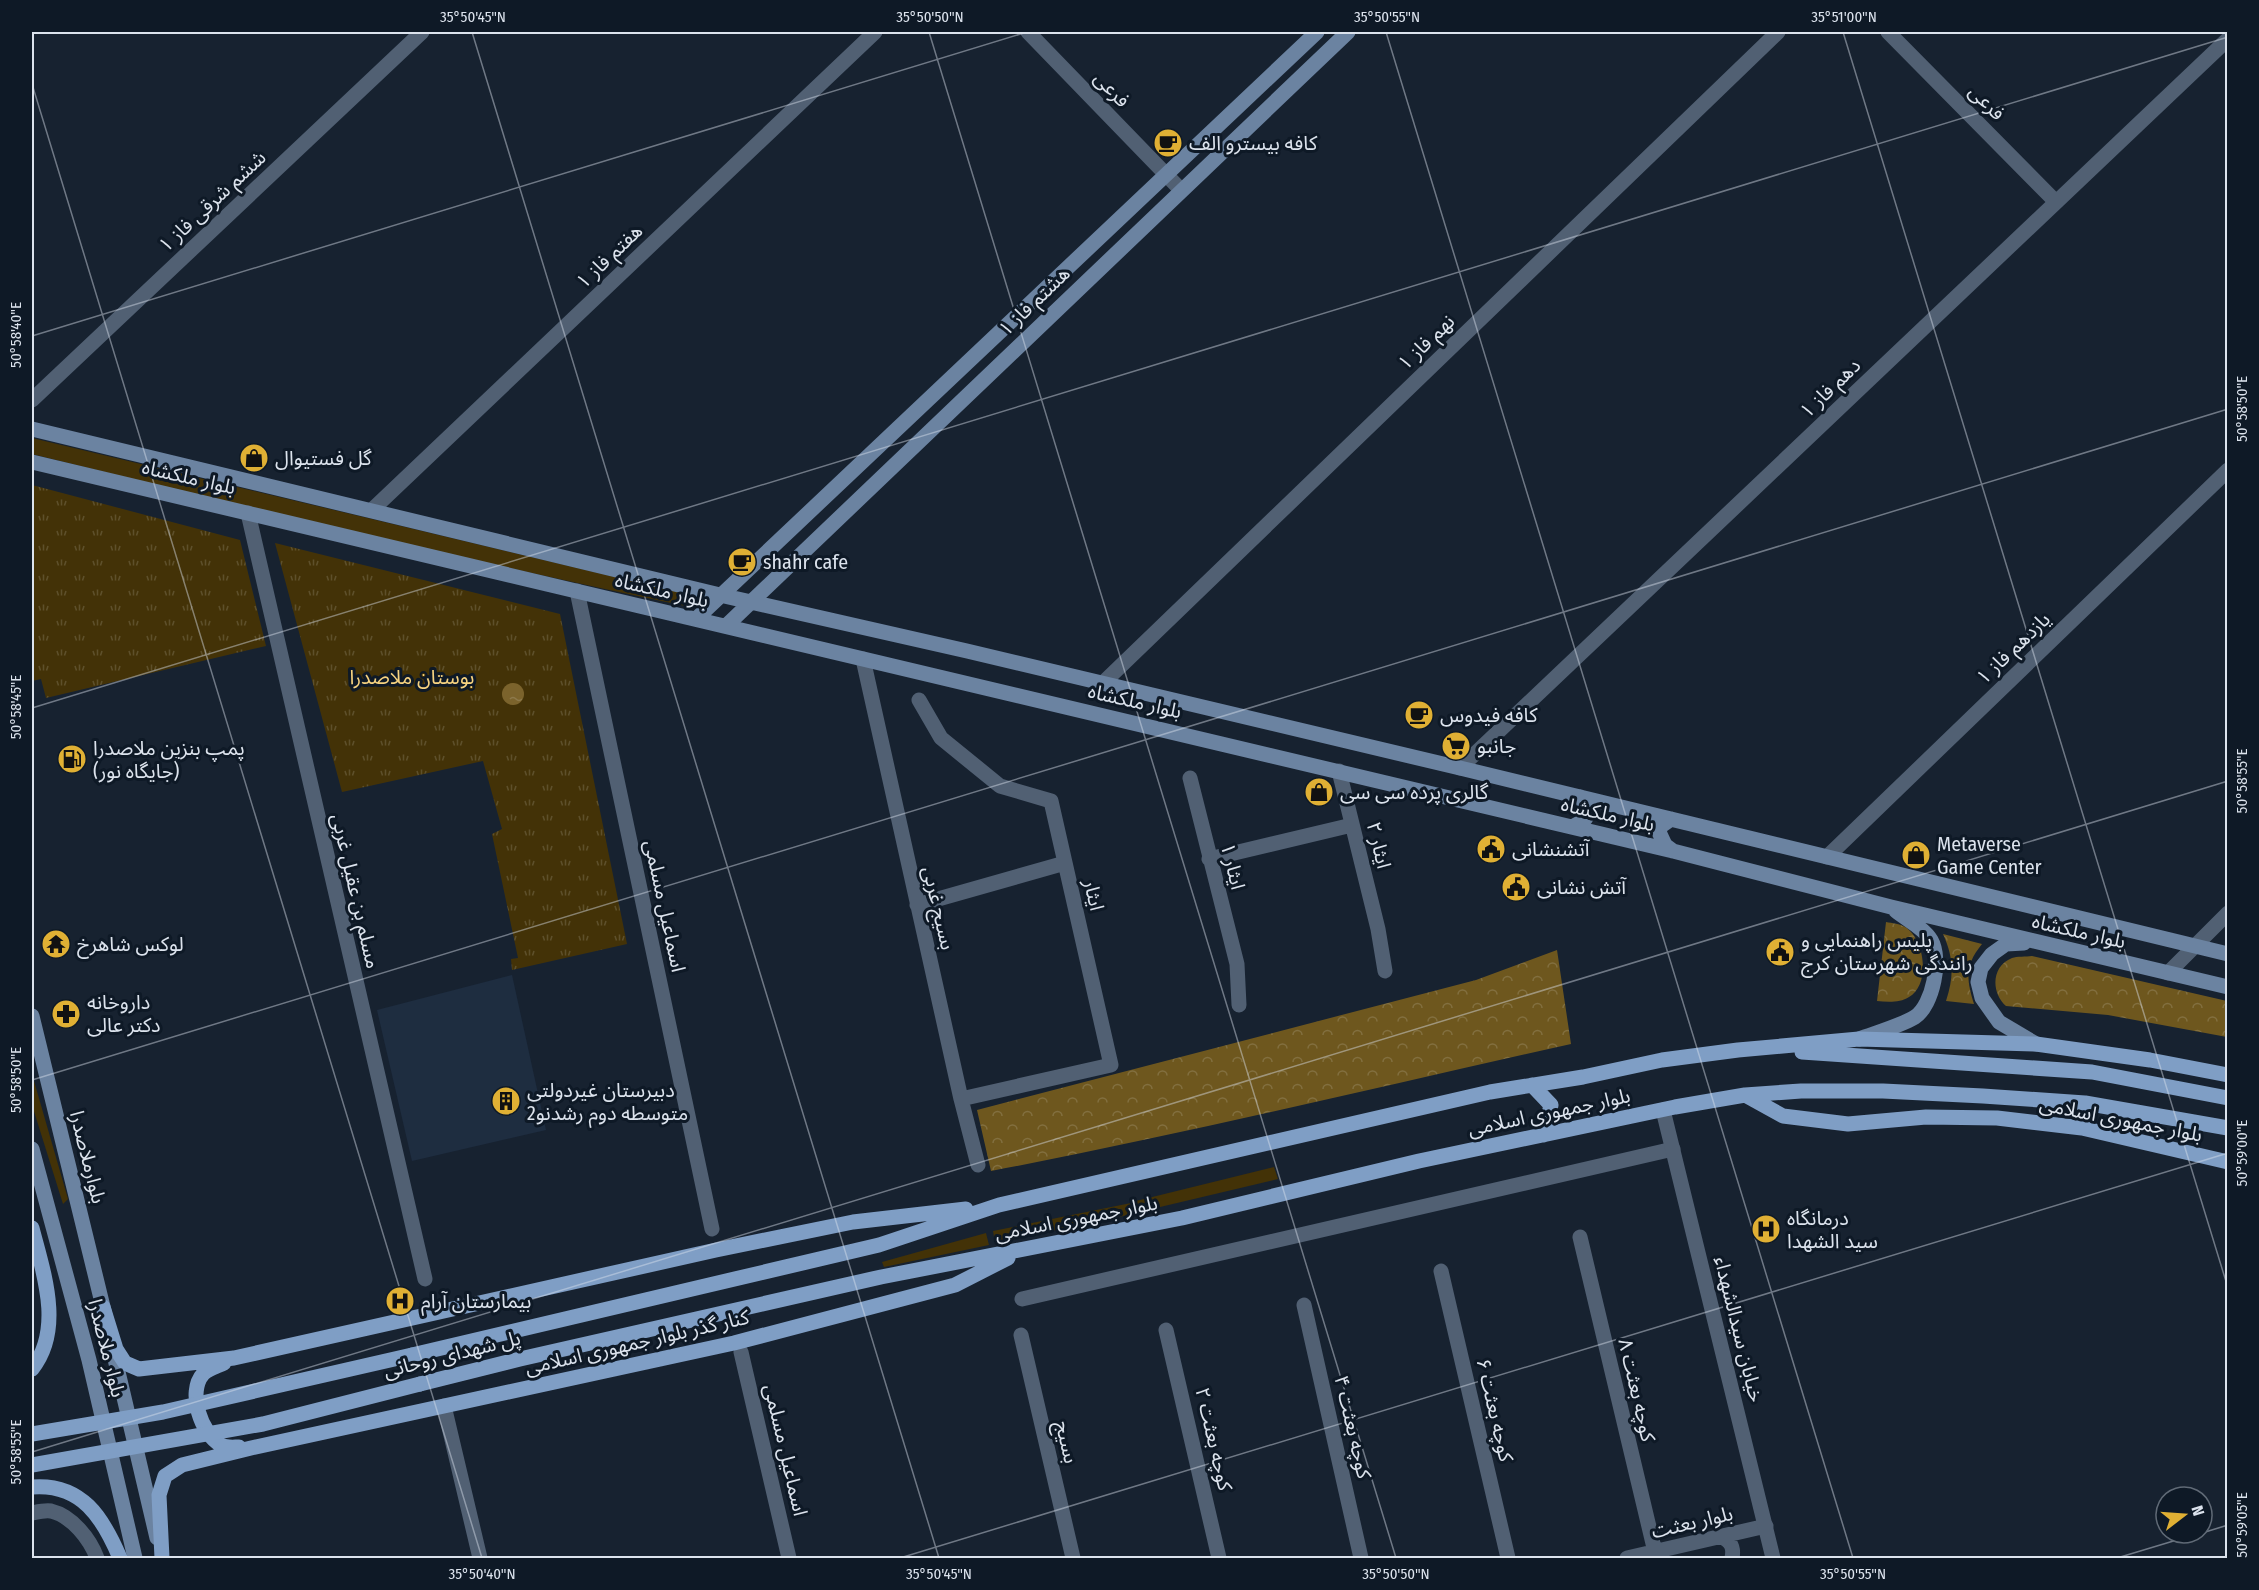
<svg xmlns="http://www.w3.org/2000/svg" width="2259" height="1590" font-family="'Fira Sans Condensed','Noto Sans Arabic',sans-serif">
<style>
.built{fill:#1e2d40}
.grass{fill:#433207}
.forest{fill:url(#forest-crowns)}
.park{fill:url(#park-tufts)}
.water{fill:url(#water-ripples)}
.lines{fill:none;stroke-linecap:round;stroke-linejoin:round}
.minor{stroke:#516073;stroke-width:15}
.tertiary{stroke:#516073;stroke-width:15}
.secondary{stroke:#6b83a1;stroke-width:15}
.primary{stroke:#7f9ec5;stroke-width:15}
.primary-bridge{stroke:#7f9ec5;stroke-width:15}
.ticks{fill:none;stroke:#dce3ed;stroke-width:1.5;stroke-opacity:0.45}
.labels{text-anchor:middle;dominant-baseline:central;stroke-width:6;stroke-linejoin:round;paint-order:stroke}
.street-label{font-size:20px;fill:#dce3ed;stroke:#0e1926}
.poi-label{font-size:20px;fill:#dce3ed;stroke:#0e1926;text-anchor:start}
.park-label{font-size:20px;fill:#f7d380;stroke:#0e1926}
.neatline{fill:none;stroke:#dce3ed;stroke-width:2}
.ticks-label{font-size:15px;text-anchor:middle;fill:#dce3ed}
</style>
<defs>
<pattern id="forest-crowns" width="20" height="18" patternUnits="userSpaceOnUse" patternTransform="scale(1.5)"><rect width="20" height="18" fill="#6e571e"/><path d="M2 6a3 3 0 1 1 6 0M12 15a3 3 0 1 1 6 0" fill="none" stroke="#826f3f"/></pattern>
<pattern id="park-tufts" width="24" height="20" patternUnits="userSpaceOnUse" patternTransform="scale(1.5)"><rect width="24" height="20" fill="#433207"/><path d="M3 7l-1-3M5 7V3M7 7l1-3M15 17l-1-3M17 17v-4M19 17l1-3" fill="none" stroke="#5e502b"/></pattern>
<pattern id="water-ripples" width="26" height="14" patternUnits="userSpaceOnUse" patternTransform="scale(1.5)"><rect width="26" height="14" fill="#7b632c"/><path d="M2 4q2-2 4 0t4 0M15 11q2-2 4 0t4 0" fill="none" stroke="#8d794b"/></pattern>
</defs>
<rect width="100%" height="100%" fill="#172230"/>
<path class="built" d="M 512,975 L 546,1130 L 412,1161 L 377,1010 Z"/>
<path class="grass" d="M 32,438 L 703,598 L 695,608 C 472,562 252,509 32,454 Z
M 32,1074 L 68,1199 L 63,1204 L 32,1105 Z
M 1274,1167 L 1278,1179 L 1139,1212 L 1136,1201 Z
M 1131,1203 L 1133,1214 L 995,1243 L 993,1231 Z
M 986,1233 L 989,1245 L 884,1267 L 882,1262 Z"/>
<path class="forest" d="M 1886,922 C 1892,923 1900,924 1905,927 C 1925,939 1931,984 1909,997 C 1900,1003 1887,1002 1877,1001 Z
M 1943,934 L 1982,944 C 1965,965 1966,978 1974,1004 L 1946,1001 C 1954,977 1954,958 1943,934 Z
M 1557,950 L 1571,1044 C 1378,1087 1185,1134 991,1171 L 977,1110 L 1476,980 Z
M 2032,956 L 2227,1001 L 2227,1037 L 2108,1015 L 2006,1006 C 1991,993 1991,966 2012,958 C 2017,956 2026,957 2032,956 Z"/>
<path class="park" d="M 32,485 L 240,540 L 266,646 L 46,698 L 41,679 L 32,681 Z
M 275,543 L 560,614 L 627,944 L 512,970 L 511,959 L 518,958 L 492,834 L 502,829 L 483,761 L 342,792 Z"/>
<path class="water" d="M502 694a11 11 0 1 1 22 0a11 11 0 1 1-22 0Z"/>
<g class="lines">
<path class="minor" d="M 1028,32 L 1181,190
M 1888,32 L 2056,202
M 32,400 L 422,32
M 372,510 L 875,32
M 248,513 L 425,1279
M 577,591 L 712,1229
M 863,659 L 961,1099 L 978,1165
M 1103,683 L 1778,32
M 919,700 L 941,738 L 1000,786 L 1051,801 L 1111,1065 L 961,1099
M 1460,768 L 2228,39
M 1339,771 L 1378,929 L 1385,971
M 1190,778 L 1237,964 L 1239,1005
M 1827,857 L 2228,470
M 1209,859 L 1352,825
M 917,905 L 1065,863
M 2168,973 L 2228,913
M 1580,1237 L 1655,1552
M 1441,1271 L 1508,1558
M 1022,1299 L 1673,1149
M 1304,1305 L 1361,1558
M 1166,1330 L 1219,1558
M 1021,1335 L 1073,1558
M 741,1352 L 789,1558
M 444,1406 L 480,1558
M 32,1513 C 37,1512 45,1510 51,1511 C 72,1516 90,1539 97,1558
M 1722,1537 C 1732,1542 1734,1548 1732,1558
M 1627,1558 L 1766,1526"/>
<path class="tertiary" d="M 1663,1110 L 1773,1558"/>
<path class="secondary" d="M 32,429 L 720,595 L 967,651 L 1460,768 L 2228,954
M 32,462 L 1673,851 L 1891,907 L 2228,987
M 696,619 L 1317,32
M 726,626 L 1348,32
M 1671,819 L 1661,826 L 1659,832 L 1665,845 L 1673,851
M 1572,827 C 1591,818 1590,815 1581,797
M 2024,943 L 2006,944 L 1992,954 L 1981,968 L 1978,982 L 1982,998 L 1999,1022 L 2036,1044
M 32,1016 L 106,1319
M 1859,1039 C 1875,1033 1900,1026 1915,1017 C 1933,1005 1942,959 1931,940 C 1924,928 1907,920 1896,911
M 32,1149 L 89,1360 L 135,1558
M 111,1342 L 157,1538"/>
<path class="primary" d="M 1802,1052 L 2092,1072 L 2228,1098
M 1532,1085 L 1551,1105 L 1544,1135
M 1745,1095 L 1783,1116 L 1848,1124 L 1926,1117 L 1997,1118 L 2082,1128 L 2228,1162
M 32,1228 C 43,1271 64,1329 32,1369
M 103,1307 L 116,1349 L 125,1363 L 139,1369 L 234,1358 L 716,1250 L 853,1222 L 966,1209
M 412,1355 L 879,1245 L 999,1205 L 1490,1092 L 1583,1077 L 1662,1060 L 1738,1050 L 1859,1039 L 2036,1044 L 2150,1060 L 2228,1075
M 224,1363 C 218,1366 208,1369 203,1374 C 187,1392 201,1434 221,1445 C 226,1448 233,1447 239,1447
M 420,1384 L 520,1359 L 881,1277 L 1182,1218 L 1419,1161 L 1675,1107 L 1745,1095 L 1801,1091 L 1883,1091 L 1983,1096 L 2085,1103 L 2228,1128
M 32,1487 C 82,1483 103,1518 120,1558
M 162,1558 L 159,1495 L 165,1476 L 182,1465 L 251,1448 L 734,1343 L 955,1285 L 1008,1258"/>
<path class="primary-bridge" d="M 32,1434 L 163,1412 L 412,1355
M 32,1465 L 263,1424 L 420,1384"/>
</g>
<path class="ticks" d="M 472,32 L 939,1558M 929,32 L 1396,1558M 1386,32 L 1853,1558M 1843,32 L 2228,1288M 32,84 L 482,1558M 32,336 L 1027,32M 32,708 L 2228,37M 32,1080 L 2228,409M 32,1452 L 2228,781M 2202,1533 L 2228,1525M 900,1558 L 2228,1153M 2117,1558 L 2200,1533"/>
<defs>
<g id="cafe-disc" transform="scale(1.5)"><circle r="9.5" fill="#e0b034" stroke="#0e1926"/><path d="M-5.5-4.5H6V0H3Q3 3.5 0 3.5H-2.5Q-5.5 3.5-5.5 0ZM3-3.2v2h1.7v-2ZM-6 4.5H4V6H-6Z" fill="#111"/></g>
<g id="shop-disc" transform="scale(1.5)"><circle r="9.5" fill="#e0b034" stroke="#0e1926"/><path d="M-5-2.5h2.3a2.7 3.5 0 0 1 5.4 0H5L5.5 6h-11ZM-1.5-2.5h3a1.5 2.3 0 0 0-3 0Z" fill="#111"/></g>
<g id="supermarket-disc" transform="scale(1.5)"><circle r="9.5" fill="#e0b034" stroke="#0e1926"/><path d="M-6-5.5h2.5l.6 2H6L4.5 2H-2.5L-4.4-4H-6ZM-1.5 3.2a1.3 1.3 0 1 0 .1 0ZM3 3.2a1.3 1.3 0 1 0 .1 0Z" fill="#111"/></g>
<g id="fuel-disc" transform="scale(1.5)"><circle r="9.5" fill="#e0b034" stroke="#0e1926"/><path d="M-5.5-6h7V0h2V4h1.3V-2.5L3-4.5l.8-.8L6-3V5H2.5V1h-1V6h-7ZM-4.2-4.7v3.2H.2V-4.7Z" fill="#111"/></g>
<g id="civic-disc" transform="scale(1.5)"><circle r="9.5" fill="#e0b034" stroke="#0e1926"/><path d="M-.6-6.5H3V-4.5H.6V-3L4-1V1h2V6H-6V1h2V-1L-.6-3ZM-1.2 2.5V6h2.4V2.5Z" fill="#111"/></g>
<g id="temple-disc" transform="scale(1.5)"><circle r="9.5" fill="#e0b034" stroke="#0e1926"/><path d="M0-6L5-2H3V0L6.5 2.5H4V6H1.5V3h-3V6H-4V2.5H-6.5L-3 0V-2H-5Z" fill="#111"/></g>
<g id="pharmacy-disc" transform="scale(1.5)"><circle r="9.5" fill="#e0b034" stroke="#0e1926"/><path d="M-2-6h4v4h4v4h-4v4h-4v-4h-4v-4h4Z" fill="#111"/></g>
<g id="building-disc" transform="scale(1.5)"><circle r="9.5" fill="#e0b034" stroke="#0e1926"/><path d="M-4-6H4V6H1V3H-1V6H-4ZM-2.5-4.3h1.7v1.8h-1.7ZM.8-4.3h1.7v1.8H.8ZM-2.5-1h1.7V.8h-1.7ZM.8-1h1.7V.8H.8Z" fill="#111"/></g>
<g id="hospital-disc" transform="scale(1.5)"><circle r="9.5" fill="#e0b034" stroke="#0e1926"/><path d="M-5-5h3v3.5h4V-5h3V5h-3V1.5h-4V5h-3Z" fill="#111"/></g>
</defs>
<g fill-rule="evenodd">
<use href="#cafe-disc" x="1168" y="143"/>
<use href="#shop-disc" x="254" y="458"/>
<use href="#cafe-disc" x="742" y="562"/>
<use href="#cafe-disc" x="1419" y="715"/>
<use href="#supermarket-disc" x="1456" y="746"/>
<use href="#fuel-disc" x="72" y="759"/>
<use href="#shop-disc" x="1319" y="792"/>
<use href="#civic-disc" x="1491" y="849"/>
<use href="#shop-disc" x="1916" y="855"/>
<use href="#civic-disc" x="1516" y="887"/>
<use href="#temple-disc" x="56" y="944"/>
<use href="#civic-disc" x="1780" y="952"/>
<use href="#pharmacy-disc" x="66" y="1014"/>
<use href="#building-disc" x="506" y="1101"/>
<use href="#hospital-disc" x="1766" y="1229"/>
<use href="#hospital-disc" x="400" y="1301"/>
</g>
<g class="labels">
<g class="street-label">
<text transform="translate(1112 89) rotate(46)">فرعی</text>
<text transform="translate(1987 102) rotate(45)">فرعی</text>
<text transform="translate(212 201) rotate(-43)">ششم شرقی فاز ۱</text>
<text transform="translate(609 256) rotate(-44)">هفتم فاز ۱</text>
<text transform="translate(1034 301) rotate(-44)">هشتم فاز ۱</text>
<text transform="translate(1426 342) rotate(-44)">نهم فاز ۱</text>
<text transform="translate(1830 388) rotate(-44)">دهم فاز ۱</text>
<text transform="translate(189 477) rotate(13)">بلوار ملکشاه</text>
<text transform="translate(662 590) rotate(13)">بلوار ملکشاه</text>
<text transform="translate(2013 648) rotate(-44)">یازدهم فاز ۱</text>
<text transform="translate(1135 701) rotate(13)">بلوار ملکشاه</text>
<text transform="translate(1608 814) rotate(13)">بلوار ملکشاه</text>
<text transform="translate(1379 845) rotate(76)">ایثار ۲</text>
<text transform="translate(1233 866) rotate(76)">ایثار ۱</text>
<text transform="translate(356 891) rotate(77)">مسلم بن عقیل غربی</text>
<text transform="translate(1094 895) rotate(77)">ایثار</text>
<text transform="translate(665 906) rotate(78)">اسماعیل مسلمی</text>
<text transform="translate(939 908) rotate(77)">بسیج غربی</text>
<text transform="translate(2079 931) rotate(13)">بلوار ملکشاه</text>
<text transform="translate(1549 1112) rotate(-12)">بلوار جمهوری اسلامی</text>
<text transform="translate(2121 1119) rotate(11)">بلوار جمهوری اسلامی</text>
<text transform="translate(88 1157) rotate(76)">بلوارملاصدرا</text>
<text transform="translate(1076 1218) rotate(-11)">بلوار جمهوری اسلامی</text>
<text transform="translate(1739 1329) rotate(76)">خیابان سیدالشهداء</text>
<text transform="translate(637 1342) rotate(-13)">کنار گذر بلوار جمهوری اسلامی</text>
<text transform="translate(107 1348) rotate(76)">بلوار ملاصدرا</text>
<text transform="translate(452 1354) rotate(-14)">پل شهدای روحانی</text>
<text transform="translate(1637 1390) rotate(77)">کوچه بعثت ۸</text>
<text transform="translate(1495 1410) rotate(77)">کوچه بعثت ۶</text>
<text transform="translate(1353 1427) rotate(77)">کوچه بعثت ۴</text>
<text transform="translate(1214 1439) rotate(77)">کوچه بعثت ۲</text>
<text transform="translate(1067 1442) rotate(77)">بسیج</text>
<text transform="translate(786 1450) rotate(77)">اسماعیل مسلمی</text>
<text transform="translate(1692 1522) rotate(-13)">بلوار بعثت</text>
</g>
<g class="poi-label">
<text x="1189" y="143">کافه بیسترو الف</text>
<text x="275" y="458">گل فستیوال</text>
<text x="763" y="562">shahr cafe</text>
<text x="1440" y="715">كافه فيدوس</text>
<text x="1477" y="746">جانبو</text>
<text x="93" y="748">پمپ بنزین ملاصدرا<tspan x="93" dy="23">(جایگاه نور)</tspan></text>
<text x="1340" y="792">گالری پرده سی سی</text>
<text x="1937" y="844">Metaverse<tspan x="1937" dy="23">Game Center</tspan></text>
<text x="1512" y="849">آتشنشانی</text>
<text x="1537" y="887">آتش نشانی</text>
<text x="1801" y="940">پلیس راهنمایی و<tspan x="1801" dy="23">رانندگی شهرستان کرج</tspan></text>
<text x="77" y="944">لوکس شاهرخ</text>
<text x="87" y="1002">داروخانه<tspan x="87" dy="23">دکتر عالی</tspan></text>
<text x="527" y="1090">دبیرستان غیردولتی<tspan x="527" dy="23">متوسطه دوم رشدنو2</tspan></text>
<text x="1787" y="1218">درمانگاه<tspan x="1787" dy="23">سید الشهدا</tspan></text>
<text x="421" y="1301">بیمارستان آرام</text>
</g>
<g class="park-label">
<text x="412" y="677">بوستان ملاصدرا</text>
</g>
</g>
<rect width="2259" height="1590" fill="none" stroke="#0e1926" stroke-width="66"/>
<g transform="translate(2184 1515) rotate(73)"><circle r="28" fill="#0e1926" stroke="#606a76" stroke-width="1.5"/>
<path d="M0-4.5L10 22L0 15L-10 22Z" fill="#e0b034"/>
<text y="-9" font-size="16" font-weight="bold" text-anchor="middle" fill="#dce3ed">N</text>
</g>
<rect x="33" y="33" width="2193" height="1524" class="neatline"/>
<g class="ticks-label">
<text x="473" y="22">35°50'45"N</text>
<text x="930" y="22">35°50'50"N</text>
<text x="1387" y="22">35°50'55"N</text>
<text x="1844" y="22">35°51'00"N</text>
<text transform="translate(16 335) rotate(-90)" y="5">50°58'40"E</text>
<text transform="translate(2242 409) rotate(-90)" y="5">50°58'50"E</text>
<text transform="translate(16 707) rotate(-90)" y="5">50°58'45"E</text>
<text transform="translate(2242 781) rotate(-90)" y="5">50°58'55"E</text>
<text transform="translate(16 1080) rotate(-90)" y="5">50°58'50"E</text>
<text transform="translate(2242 1153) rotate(-90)" y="5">50°59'00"E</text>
<text transform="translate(16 1452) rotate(-90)" y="5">50°58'55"E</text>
<text transform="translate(2242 1525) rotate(-90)" y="5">50°59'05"E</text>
<text x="482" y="1579">35°50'40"N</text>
<text x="939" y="1579">35°50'45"N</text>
<text x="1396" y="1579">35°50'50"N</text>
<text x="1853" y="1579">35°50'55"N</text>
</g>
</svg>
